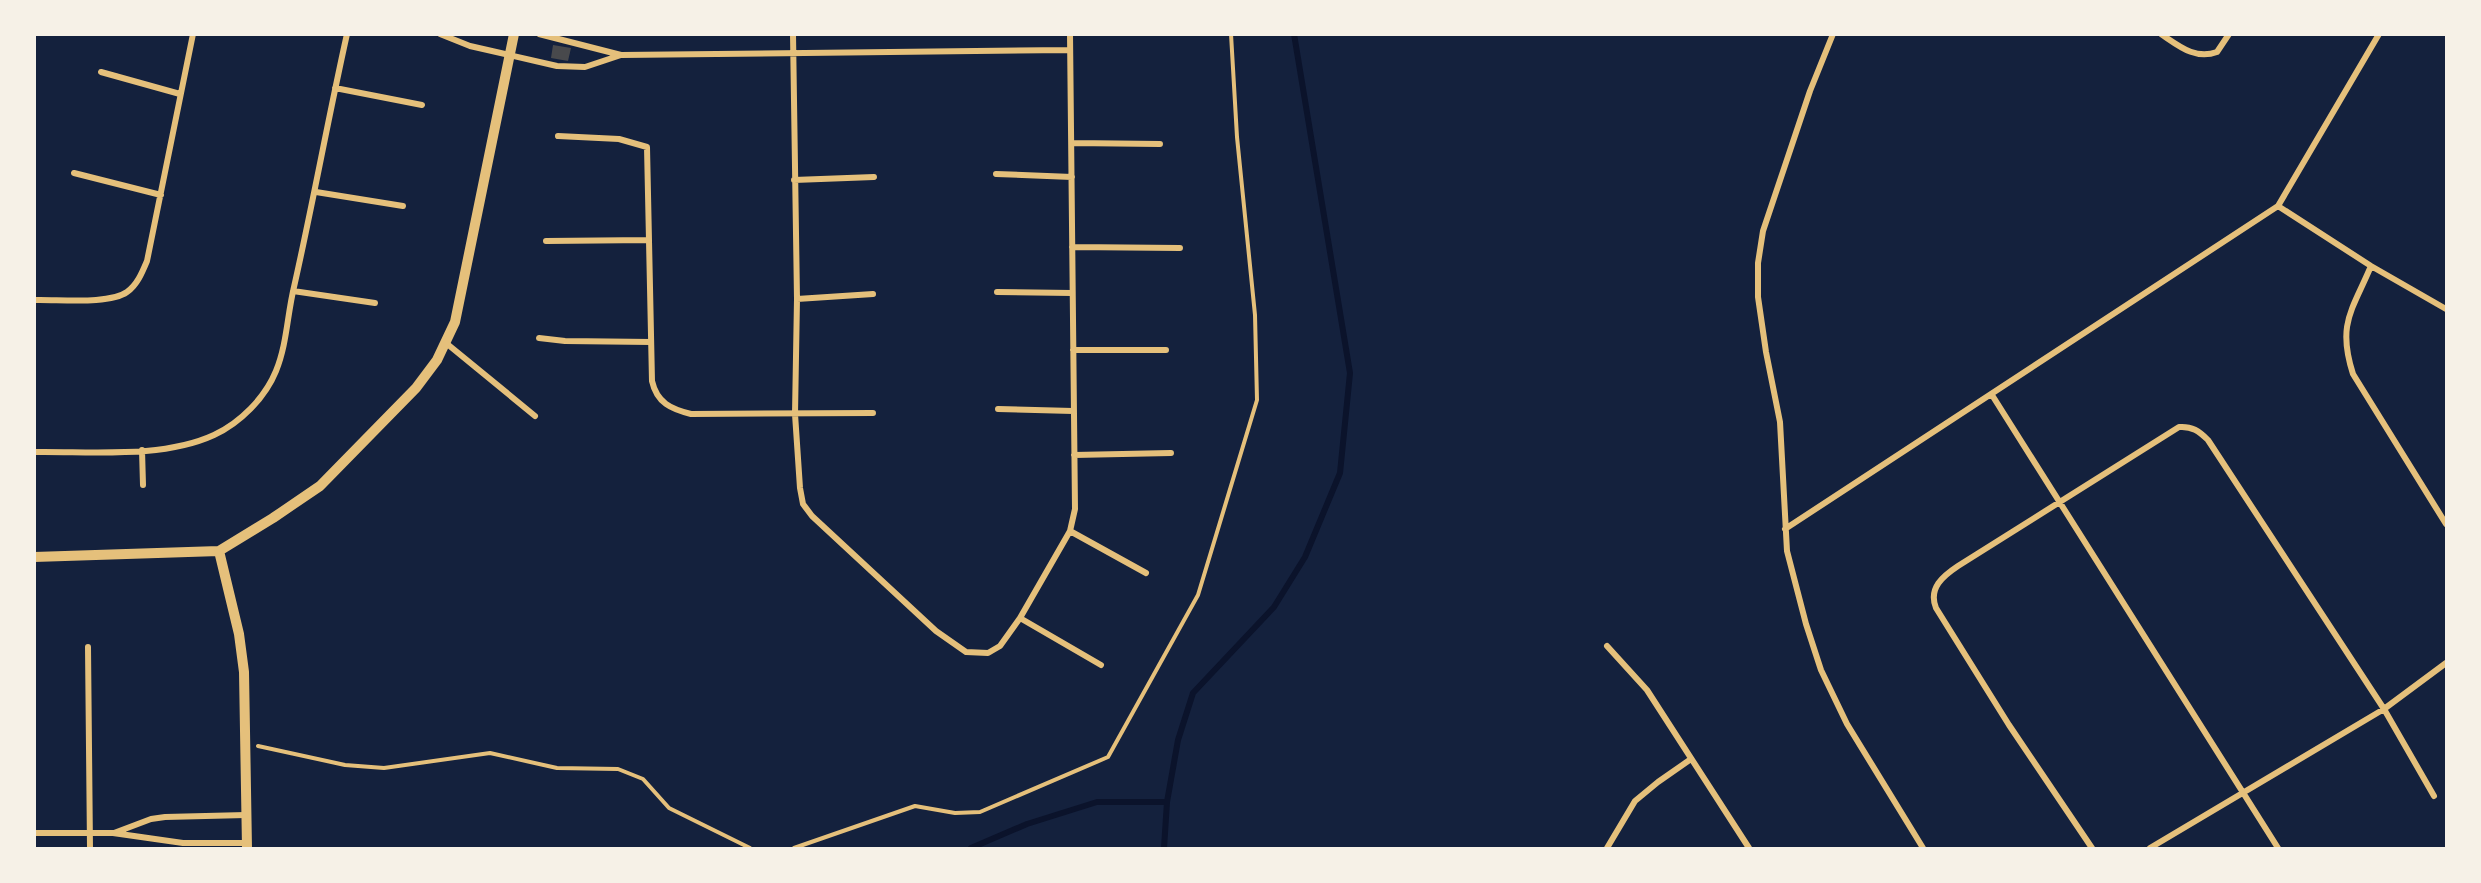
<svg xmlns="http://www.w3.org/2000/svg" width="2481" height="883" font-family="Lato,sans-serif">
<style>
.lines{fill:none;stroke-linecap:round;stroke-linejoin:round}
.stream{stroke:#0b132b;stroke-width:6}
.building{fill:#48494c}
.path{stroke:#e5c07b;stroke-width:4}
.minor{stroke:#e5c07b;stroke-width:6}
.tertiary{stroke:#e5c07b;stroke-width:10}
</style>
<rect width="100%" height="100%" fill="#14213d"/>
<g class="lines">
<path class="stream" d="M 971,848 L 1027,824 L 1097,802 L 1167,802
M 1164,848 L 1167,802 L 1178,740 L 1193,693 L 1274,607 L 1305,557 L 1340,473 L 1350,373 L 1294,34"/>
</g>
<path class="building" d="M 553,45 L 571,48 L 568,61 L 551,58 Z"/>
<g class="lines">
<path class="path" d="M 258,746 L 345,765 L 384,768 L 490,753 L 557,768 L 618,769 L 643,779 L 669,808 L 750,848
M 794,848 L 915,806 L 955,813 L 980,812 L 1108,757 L 1198,595 L 1257,400 L 1255,315 L 1237,137 L 1231,34"/>
<path class="minor" d="M 440,34 L 470,46 L 557,66 L 585,67 L 621,55
M 539,34 L 621,55 L 1070,50
M 793,34 L 797,299 L 795,414 L 800,488 L 803,504 L 812,516 L 936,631 L 966,652 L 988,653 L 1000,646 L 1020,618 L 1070,531 L 1075,509 L 1070,34
M 1833,34 L 1810,91 L 1763,231 L 1758,263 L 1758,297 L 1766,352 L 1780,422 L 1787,551 L 1806,624 L 1821,670 L 1847,724 L 1923,848
M 2161,34 C 2179,46 2195,60 2217,52 L 2229,34
M 101,72 L 180,94
M 335,88 L 422,105
M 558,136 L 619,139 L 647,147 L 652,381 C 657,403 671,409 691,414 L 873,413
M 1072,143 L 1160,144
M 74,173 L 161,195
M 996,174 L 1072,177
M 794,180 L 874,177
M 316,192 L 403,206
M 2278,206 L 2371,266 L 2446,309
M 546,241 L 649,240
M 1072,247 L 1180,248
M 2371,266 C 2352,311 2337,324 2353,374 L 2446,524
M 293,291 L 375,303
M 997,292 L 1072,293
M 797,299 L 873,294
M 34,300 C 57,299 109,305 127,292 C 137,285 142,273 147,261 L 193,34
M 539,338 L 565,341 L 651,342
M 446,343 L 535,416
M 1073,350 L 1166,350
M 1992,395 L 2278,848
M 998,409 L 1073,411
M 142,450 L 143,485
M 34,452 C 90,451 162,459 214,435 C 240,423 265,398 276,371 C 287,344 287,316 294,287 C 313,203 328,119 347,34
M 1074,455 L 1171,453
M 1785,529 L 2278,206 L 2379,34
M 1070,531 L 1146,573
M 1020,618 L 1101,665
M 1607,646 L 1647,690 L 1749,848
M 88,647 L 90,848
M 34,833 L 113,833 L 183,843 L 247,843
M 114,833 L 151,819 L 165,817 L 246,815
M 1607,848 L 1635,801 L 1658,782 L 1691,759
M 2092,848 L 2009,725 L 1936,608 C 1928,588 1943,576 1958,566 L 2179,427 C 2192,426 2199,431 2208,440 L 2384,709 L 2434,796
M 2150,848 L 2384,709 L 2446,663"/>
<path class="tertiary" d="M 219,551 L 239,634 L 244,672 L 247,848
M 34,557 L 219,551 L 273,518 L 320,486 L 416,388 L 437,360 L 455,322 L 514,34"/>
</g>
<rect width="2481" height="883" fill="none" stroke="#f6f1e7" stroke-width="72"/>
</svg>
